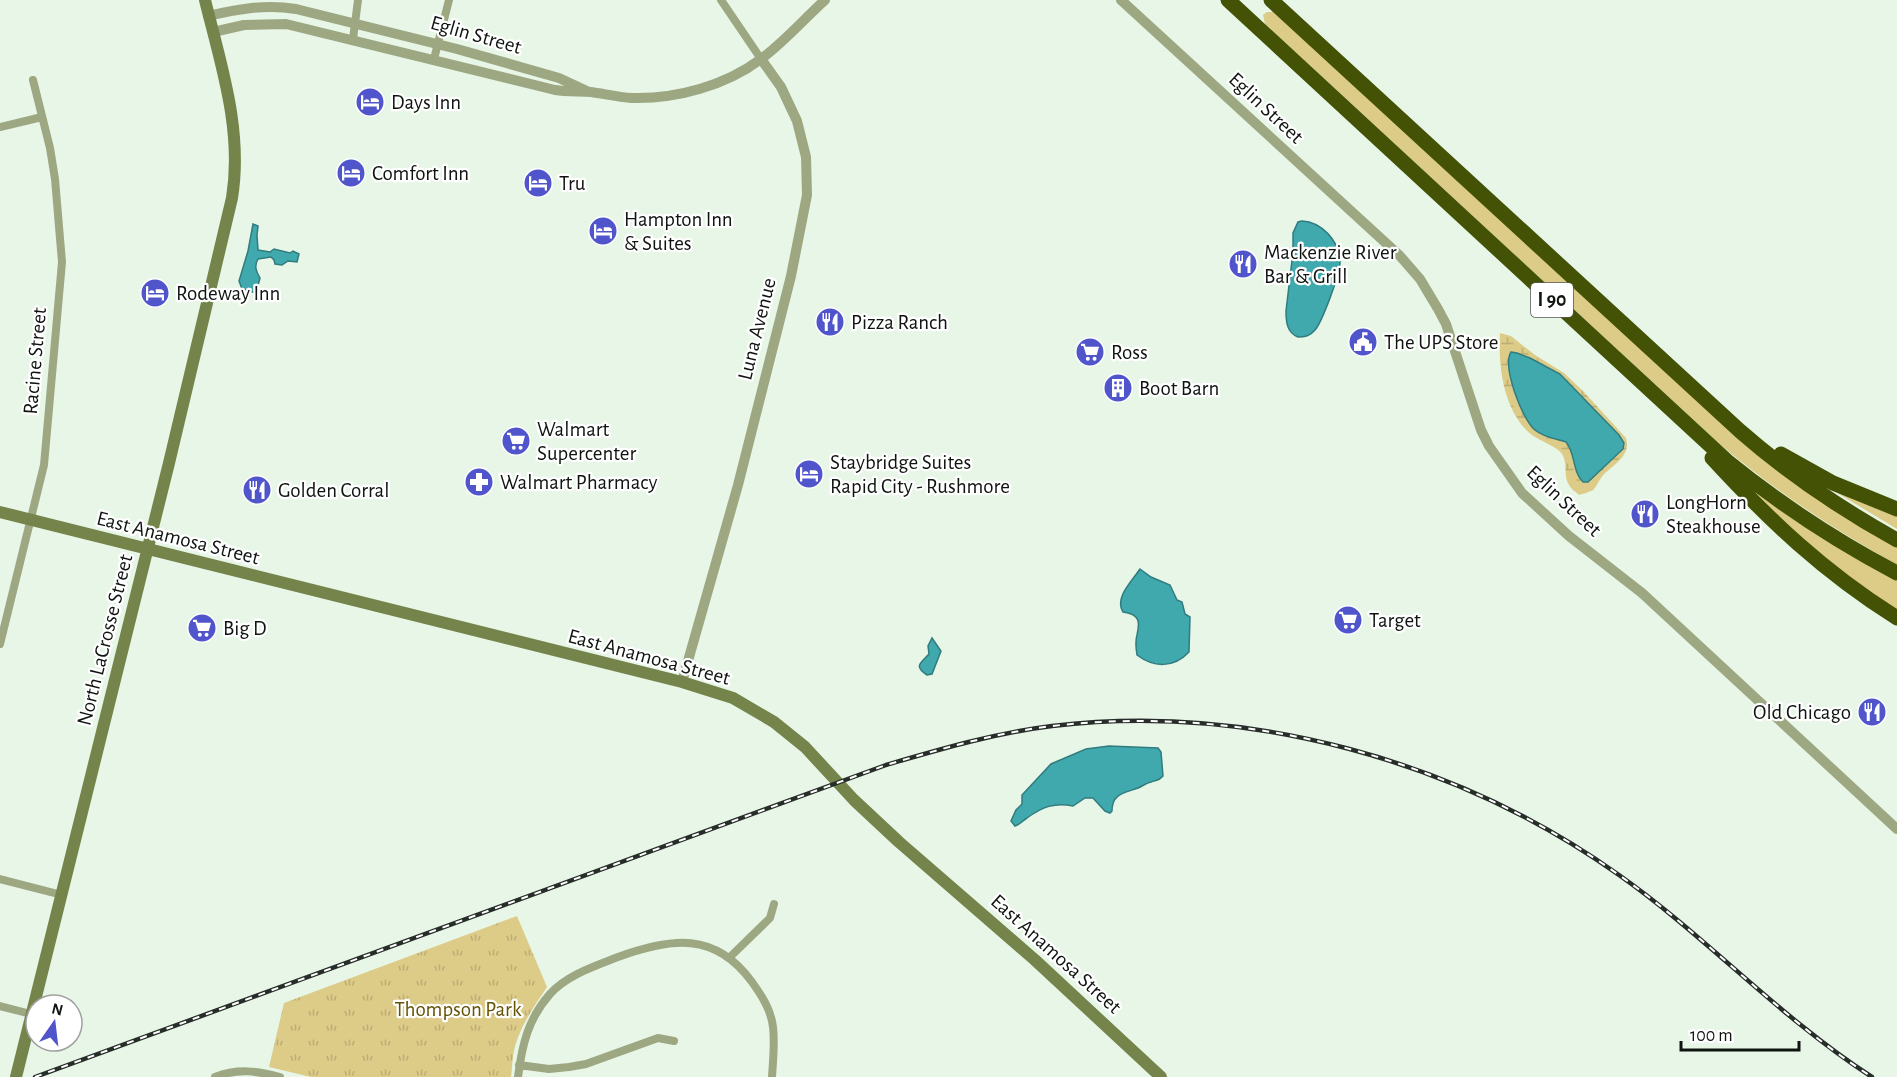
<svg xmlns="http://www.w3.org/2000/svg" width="1897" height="1077" font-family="'Alegreya Sans',sans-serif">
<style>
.grass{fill:#ddcb88}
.wetland{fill:url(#wetland-marsh)}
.park{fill:url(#park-tufts)}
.water{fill:#3fa9ad;stroke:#317c7e;stroke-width:1.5}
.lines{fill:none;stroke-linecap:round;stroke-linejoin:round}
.minor{stroke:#9da882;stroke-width:8}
.tertiary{stroke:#9da882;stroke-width:10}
.secondary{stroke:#75844b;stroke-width:12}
.motorway{stroke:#435205;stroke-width:15}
.rail-casing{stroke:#272d28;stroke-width:4.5}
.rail{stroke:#fff;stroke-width:2;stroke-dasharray:7;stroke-linecap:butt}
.labels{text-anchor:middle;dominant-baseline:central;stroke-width:4.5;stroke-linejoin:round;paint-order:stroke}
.shield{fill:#fff;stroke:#575a58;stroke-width:1.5}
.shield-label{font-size:20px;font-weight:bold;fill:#0f1410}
.street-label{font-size:21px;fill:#0f1410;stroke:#fff}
.poi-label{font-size:21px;fill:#0f1410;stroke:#fff;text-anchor:start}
.park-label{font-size:21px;fill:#645305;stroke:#fff}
</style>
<defs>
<pattern id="wetland-marsh" width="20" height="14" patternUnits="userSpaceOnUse" patternTransform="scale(1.5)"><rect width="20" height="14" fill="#ddcb88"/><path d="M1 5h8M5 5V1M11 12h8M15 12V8" fill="none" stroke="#bcad74"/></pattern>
<pattern id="park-tufts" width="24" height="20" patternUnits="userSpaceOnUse" patternTransform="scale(1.5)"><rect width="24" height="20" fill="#ddcb88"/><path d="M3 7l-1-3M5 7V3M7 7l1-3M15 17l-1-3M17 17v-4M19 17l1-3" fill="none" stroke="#bcad74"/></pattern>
</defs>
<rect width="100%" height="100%" fill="#e8f6e8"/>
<path class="grass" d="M 1267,12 L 1274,12 L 1696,400 L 1897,545 L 1897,565 C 1835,530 1777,492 1722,446 L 1265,24 L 1263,15 Z
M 1744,483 C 1795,520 1841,551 1897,581 L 1897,612 L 1831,567 Z
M 1824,485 L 1897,513 L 1897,529 Z"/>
<path class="wetland" d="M 1500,333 L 1511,336 L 1535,355 L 1564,373 L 1583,391 L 1626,438 C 1631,455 1615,464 1604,474 C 1600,478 1597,486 1593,490 C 1589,492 1583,494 1579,495 C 1576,492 1571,489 1569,485 C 1563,476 1568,463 1562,454 C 1558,447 1540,441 1532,435 C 1503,412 1498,365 1500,333 Z"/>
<path class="park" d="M 517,916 L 547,987 C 533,1008 516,1032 513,1057 C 512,1064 512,1071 511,1077 L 311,1077 L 269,1067 L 284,1003 Z"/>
<path class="water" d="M 1302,221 C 1322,222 1339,241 1340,261 C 1341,272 1322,322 1315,330 C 1310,336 1305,337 1298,337 C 1287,333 1286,322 1286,311 L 1293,252 L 1293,233 L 1298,222 Z
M 253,224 L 258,226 L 257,235 L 258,250 L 270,252 L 274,249 L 290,253 L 293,251 L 299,254 L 297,262 L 288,261 L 282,265 L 275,264 L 274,260 L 271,257 L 258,259 C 254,266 256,271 260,278 L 256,293 L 242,289 L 239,281 L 248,251 Z
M 1511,352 L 1517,353 L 1530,358 L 1560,374 L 1619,435 L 1624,443 L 1623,449 L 1588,482 L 1583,482 C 1572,471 1576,454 1566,442 C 1556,439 1543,437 1535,430 C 1522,419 1502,367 1511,352 Z
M 1140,569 L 1151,577 L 1170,585 L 1177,600 L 1182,602 L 1185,614 L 1190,617 L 1189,652 C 1174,668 1154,668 1137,655 C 1136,649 1135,642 1137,635 C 1140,622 1140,614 1123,612 C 1114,598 1132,581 1140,569 Z
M 932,638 L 941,651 L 932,674 L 927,675 C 913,666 921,663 929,654 L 928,646 Z
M 1109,746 L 1158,748 L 1161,752 L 1163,776 C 1159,781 1157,780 1151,782 C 1146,783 1143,786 1138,788 C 1125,793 1112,793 1112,811 L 1110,813 L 1105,811 L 1093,798 L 1085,798 L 1073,806 C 1055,802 1042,807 1027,818 C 1022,821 1021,824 1015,826 L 1011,821 L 1016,810 L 1022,804 L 1022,795 L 1051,764 L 1086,749 Z"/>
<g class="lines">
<path class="minor" d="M 721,0 L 761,59
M 353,39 L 358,0
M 434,59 L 449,0
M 0,127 L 42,117
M 0,644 L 44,465 L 62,262 L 55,179 L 50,148 L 33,80
M 0,879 L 62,895
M 730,957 L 770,918 L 774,904
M 0,1006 L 31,1014
M 519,1065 L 549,1069 L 569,1067 L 586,1064 L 658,1038 L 674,1041
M 215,1077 C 238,1068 257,1071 280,1077
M 518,1077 C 522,1045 528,1019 550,994 C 567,975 595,966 618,957 C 671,938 715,931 752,982 C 762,996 771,1010 773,1027 C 775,1043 773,1060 772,1077"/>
<path class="tertiary" d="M 1121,0 L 1400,256 L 1420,279 L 1438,309 L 1446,324 L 1481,430 L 1489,446 L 1522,493 L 1569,536 L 1642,593 L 1897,829
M 208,16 C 238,9 265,4 296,9 L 457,49 L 559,78 L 589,92
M 213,32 L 244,25 L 286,24 L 555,90 C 567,92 579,91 591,92 C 605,94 618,97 632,98 C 676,99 725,86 761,59 C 784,42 804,19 825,0
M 682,682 L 738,485 L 791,276 L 807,195 L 806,157 L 797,121 L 781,87 L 761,59"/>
<path class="secondary" d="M 0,512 L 682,682 L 733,698 L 774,722 L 805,747 L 854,800 L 899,842 L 1035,960 L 1161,1077
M 16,1077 L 169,463 L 232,198 C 243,130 221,65 205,0"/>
<path class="motorway" d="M 1228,0 L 1727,461 C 1780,504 1836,541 1897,573
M 1271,0 L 1740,431 C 1788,473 1841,509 1897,540
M 1781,454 L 1833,483 L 1897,509
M 1712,458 C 1770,521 1824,572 1897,618"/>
<g class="rail-casing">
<path id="rail" d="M 35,1077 L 886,765 C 941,749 995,733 1052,726 C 1249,703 1457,760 1619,875 C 1707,937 1780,1018 1872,1077"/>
</g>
<use href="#rail" class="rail"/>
</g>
<defs>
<g id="hotel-disc" transform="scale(1.5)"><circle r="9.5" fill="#5055cb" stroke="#fff"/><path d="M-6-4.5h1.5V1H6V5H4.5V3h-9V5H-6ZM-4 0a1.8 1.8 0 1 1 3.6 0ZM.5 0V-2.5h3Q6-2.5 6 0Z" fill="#fff"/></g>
<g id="restaurant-disc" transform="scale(1.5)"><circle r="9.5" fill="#5055cb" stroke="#fff"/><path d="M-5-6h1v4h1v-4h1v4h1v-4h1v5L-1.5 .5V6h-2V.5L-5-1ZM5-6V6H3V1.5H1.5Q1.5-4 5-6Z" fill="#fff"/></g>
<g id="civic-disc" transform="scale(1.5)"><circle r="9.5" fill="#5055cb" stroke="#fff"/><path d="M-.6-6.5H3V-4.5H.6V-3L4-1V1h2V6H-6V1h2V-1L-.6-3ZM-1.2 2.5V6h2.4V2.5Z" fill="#fff"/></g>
<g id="supermarket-disc" transform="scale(1.5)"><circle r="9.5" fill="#5055cb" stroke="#fff"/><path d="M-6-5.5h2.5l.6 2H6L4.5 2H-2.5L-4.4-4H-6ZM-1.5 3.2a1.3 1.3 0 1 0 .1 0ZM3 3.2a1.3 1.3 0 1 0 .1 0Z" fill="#fff"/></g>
<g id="building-disc" transform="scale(1.5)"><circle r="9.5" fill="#5055cb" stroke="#fff"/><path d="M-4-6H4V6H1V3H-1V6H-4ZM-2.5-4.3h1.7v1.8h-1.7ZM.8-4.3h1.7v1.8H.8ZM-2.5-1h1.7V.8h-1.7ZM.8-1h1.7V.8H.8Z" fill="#fff"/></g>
<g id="pharmacy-disc" transform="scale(1.5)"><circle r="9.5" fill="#5055cb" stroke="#fff"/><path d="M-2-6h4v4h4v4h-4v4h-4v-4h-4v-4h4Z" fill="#fff"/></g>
</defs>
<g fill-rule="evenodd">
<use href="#hotel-disc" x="370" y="102"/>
<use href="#hotel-disc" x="351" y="173"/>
<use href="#hotel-disc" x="538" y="183"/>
<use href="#hotel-disc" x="603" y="231"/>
<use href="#restaurant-disc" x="1243" y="264"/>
<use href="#hotel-disc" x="155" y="293"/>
<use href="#restaurant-disc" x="830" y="322"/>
<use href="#civic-disc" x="1363" y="342"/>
<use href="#supermarket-disc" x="1090" y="352"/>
<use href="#building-disc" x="1118" y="388"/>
<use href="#supermarket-disc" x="516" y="441"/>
<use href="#hotel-disc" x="809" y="474"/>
<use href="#pharmacy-disc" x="479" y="482"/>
<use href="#restaurant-disc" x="257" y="490"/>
<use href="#restaurant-disc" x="1645" y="514"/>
<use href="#supermarket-disc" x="1348" y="620"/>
<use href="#supermarket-disc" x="202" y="628"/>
<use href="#restaurant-disc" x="1872" y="712"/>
</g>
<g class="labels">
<rect class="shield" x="1531" y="283" width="42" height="34" rx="4.5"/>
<g class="shield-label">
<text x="1552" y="300">I 90</text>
</g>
<g class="street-label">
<text transform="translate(476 35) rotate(16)">Eglin Street</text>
<text transform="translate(1266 108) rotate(43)">Eglin Street</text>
<text transform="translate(757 329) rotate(-76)">Luna Avenue</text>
<text transform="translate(35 361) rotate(-85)">Racine Street</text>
<text transform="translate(1564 501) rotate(43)">Eglin Street</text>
<text transform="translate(178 538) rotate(14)">East Anamosa Street</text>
<text transform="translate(105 640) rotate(-76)">North LaCrosse Street</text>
<text transform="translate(649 657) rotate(15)">East Anamosa Street</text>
<text transform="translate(1056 954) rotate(42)">East Anamosa Street</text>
</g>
<g class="poi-label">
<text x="391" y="102">Days Inn</text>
<text x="372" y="173">Comfort Inn</text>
<text x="559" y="183">Tru</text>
<text x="624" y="219">Hampton Inn<tspan x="624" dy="24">&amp; Suites</tspan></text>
<text x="1264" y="252">Mackenzie River<tspan x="1264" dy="24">Bar &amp; Grill</tspan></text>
<text x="176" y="293">Rodeway Inn</text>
<text x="851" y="322">Pizza Ranch</text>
<text x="1384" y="342">The UPS Store</text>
<text x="1111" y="352">Ross</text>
<text x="1139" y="388">Boot Barn</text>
<text x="537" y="429">Walmart<tspan x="537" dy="24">Supercenter</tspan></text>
<text x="830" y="462">Staybridge Suites<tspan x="830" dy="24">Rapid City - Rushmore</tspan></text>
<text x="500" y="482">Walmart Pharmacy</text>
<text x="278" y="490">Golden Corral</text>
<text x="1666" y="502">LongHorn<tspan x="1666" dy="24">Steakhouse</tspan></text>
<text x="1369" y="620">Target</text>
<text x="223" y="628">Big D</text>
<text x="1851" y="712" text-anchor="end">Old Chicago</text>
</g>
<g class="park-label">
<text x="458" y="1009">Thompson Park</text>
</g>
</g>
<g transform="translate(54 1023) rotate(14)"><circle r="28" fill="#ffffff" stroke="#9fa19f" stroke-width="1.5"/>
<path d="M0-4.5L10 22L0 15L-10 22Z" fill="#5055cb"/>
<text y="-9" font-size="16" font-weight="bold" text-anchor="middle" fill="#0f1410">N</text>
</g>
<path d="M1681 1041v9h118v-9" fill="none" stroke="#0f1410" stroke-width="3"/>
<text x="1690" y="1041" font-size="18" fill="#0f1410" stroke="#ffffff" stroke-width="4.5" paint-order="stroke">100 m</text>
</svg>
